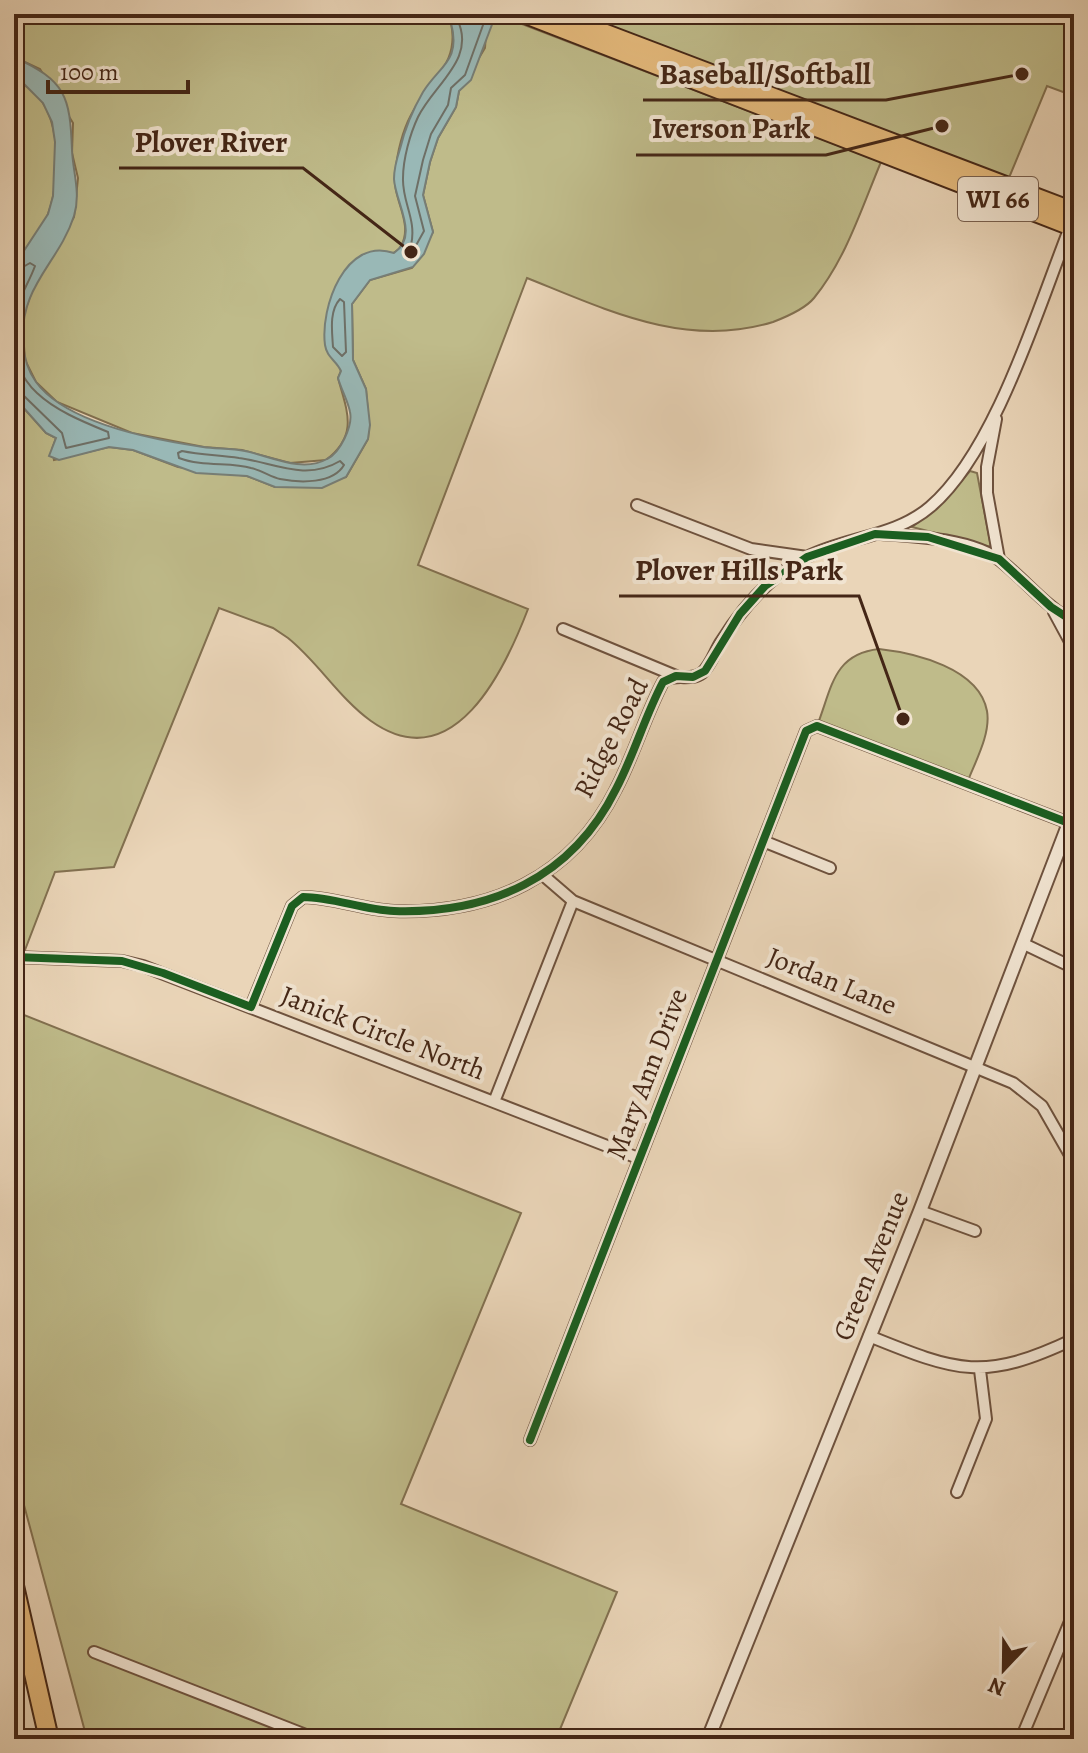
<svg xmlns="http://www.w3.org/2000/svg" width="1088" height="1753" font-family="Alegreya,serif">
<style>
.green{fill:#bfbb8a;stroke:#827050;stroke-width:2}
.water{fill:#99b8b6;stroke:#777e76;stroke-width:2}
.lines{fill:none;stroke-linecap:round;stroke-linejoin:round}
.shore{stroke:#6e6f66;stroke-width:2}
.minor-casing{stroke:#6e523e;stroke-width:14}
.tertiary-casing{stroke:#6e523e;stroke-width:16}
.primary-casing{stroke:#442616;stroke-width:20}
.motorway-casing{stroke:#442616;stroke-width:22}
.minor{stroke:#f1e4d1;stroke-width:10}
.tertiary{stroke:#f1e4d1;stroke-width:12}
.primary{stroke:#e5ba7c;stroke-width:16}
.motorway{stroke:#e5ba7c;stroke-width:18}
.cycleway-casing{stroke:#f1e4d1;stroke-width:13}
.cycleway{stroke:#1b5e20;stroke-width:8}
.labels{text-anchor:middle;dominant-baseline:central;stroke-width:8;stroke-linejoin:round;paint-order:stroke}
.shield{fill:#f1e4d1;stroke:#785f4e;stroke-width:2}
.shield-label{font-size:26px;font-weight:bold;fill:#442616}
.street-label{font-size:28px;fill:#442616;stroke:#f1e4d1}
.leader{fill:none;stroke:#442616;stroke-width:3}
.callout-dot{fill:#442616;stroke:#f1e4d1;stroke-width:3}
.callout-label{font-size:30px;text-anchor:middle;font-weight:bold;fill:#442616;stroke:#f1e4d1;stroke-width:8;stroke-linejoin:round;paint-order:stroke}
</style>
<rect width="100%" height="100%" fill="#ead5b8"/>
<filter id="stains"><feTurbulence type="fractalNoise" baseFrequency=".0025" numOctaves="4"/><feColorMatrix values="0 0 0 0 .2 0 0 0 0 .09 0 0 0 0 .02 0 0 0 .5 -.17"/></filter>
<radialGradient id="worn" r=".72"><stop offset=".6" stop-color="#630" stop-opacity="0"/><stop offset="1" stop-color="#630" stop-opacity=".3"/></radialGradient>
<path class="green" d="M 14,14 L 400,14 L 451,23 C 460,65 429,80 411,115 C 402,132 397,155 395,174 C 392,199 414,223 401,246 C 394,259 363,261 350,265 L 338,363 L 341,371 L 338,378 C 347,411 359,435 326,460 L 290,463 L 242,450 L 204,447 L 132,433 L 57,402 L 36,382 L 25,360 L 22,319 L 34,286 L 74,217 L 78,178 L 72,153 L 73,123 L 40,69 L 14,57 Z
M 496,14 L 881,162 C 862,207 846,259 814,298 C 805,309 786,317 773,322 C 686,349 607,310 527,278 L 418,565 L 528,609 C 505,669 454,780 371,721 C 339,698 318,662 288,638 L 273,628 L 219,608 L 114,867 L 55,872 L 25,950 L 14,949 L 14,397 L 46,433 L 56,438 L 52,449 L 54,460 L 109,447 L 133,450 L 178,467 L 247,476 L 275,487 L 346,477 L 368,439 L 369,426 L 366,389 L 353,360 L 352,304 L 370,280 L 412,268 L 433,232 L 423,195 L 430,162 L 438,138 L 456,107 L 459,91 L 485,48 L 486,32 Z
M 556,14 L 1074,14 L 1074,96 L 1047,86 L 1006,185 Z
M 14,81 C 64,94 62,176 48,214 C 41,233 28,253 14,266 Z
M 970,471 L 977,473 L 991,547 L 912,527 L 945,500 Z
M 879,649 C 915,653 979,668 987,711 C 991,734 975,762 967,783 L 817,726 C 832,688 833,654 879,649 Z
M 14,1011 L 521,1213 L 401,1504 L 617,1592 L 556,1739 L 87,1739 L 14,1468 Z"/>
<path class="water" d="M 400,14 L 496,14 L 471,80 L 459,91 L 456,107 L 438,138 L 430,162 L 423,195 L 433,232 L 424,254 L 413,267 L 370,280 L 352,304 L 353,360 L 366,389 L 370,425 L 368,439 L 346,477 L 322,488 L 275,487 L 247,476 L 196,473 L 133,450 L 109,447 L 59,460 L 49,456 L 56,438 L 46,433 L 14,397 L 14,266 L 48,214 L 53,196 L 55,142 L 52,122 L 43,103 L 24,84 L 14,81 L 14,57 C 66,81 70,96 72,150 C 73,173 81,193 74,216 C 59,263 19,286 23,343 C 24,357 28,371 36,382 C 66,423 155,440 203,447 C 216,449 231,448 245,451 C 270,456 302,473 327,459 C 340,453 353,426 350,412 C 348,401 341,389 338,378 L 341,371 C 336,360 327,358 325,345 C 320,308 345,236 394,253 C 420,236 395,202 394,179 C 394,169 397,158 400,149 C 405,128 412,111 423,92 C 440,65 461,61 451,23 Z"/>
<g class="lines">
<path class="shore" d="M 435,14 L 457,19 C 477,59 434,84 418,117 C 410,134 403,159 403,178 C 402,202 417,220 411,245 L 414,249 L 424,231 L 415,196 L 423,160 L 431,134 L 448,105 L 451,88 L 465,75 L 487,14
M 14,272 L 30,263 L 35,266 C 29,283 17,300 14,318 C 4,388 54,410 108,432 L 109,438 L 66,448 L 62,433 L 23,395 L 14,393
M 340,299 L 344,302 L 346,352 L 342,356 L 333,347 C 332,331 329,311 340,299 Z
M 182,451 C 201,455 220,455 239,458 C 272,462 305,482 340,461 L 344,465 C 333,484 300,483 280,479 C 271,477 261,470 251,468 C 231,462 202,467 179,458 L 178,453 Z"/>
<g class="minor-casing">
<path id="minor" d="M 996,419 L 987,467 L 987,493 L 999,559
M 637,505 L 751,549 L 807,557
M 881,534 C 915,536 975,539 1002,562 C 1027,582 1046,607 1074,622
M 1054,612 L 1074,649
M 563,629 L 676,676
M 763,841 L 830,868
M 544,876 L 573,901 L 1013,1083 L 1042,1106 L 1074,1162
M 1024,944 L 1074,968
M 14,957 L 122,961 L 143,966 L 638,1158
M 251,1007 L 292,906 L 303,897 C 333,897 363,910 394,911 C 490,914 572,878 616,789 C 634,755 645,716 663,682 C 675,672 691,682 702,673 C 711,665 715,651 721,642 C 742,608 771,575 807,557 C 846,537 895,537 930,507 C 995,452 1038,308 1070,227
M 494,1102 L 573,901
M 920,1211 L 975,1231
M 869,1336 C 958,1372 983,1382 1074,1339
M 530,1440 L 806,731 L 817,726 L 1074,825
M 957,1492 L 986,1419 L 980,1370
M 94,1652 L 316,1739
M 1021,1739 L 1074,1612"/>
</g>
<g class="tertiary-casing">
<path id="tertiary" d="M 708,1739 L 920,1211 L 1074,810"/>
</g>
<g class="primary-casing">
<path id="primary" d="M 523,14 L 1074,228
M 556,14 L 1074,211"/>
</g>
<g class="motorway-casing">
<path id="motorway" d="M 14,1586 L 49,1739"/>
</g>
<use href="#minor" class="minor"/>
<use href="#tertiary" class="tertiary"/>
<use href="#primary" class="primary"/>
<use href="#motorway" class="motorway"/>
<g class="cycleway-casing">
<path id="cycleway" d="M 14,957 L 122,961 L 163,973 L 251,1007 L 292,906 L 303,897 C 333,897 363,910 394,911 C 490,914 572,878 616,789 C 634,755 645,716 663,682 L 676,676 L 693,677 L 705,671 L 740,614 L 765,586 L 807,557 L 875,534 L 928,537 L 999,559 L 1051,607 L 1074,622
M 530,1440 L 806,731 L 817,726 L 1074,825"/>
</g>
<use href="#cycleway" class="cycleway"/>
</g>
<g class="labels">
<rect class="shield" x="958" y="177" width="80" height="44" rx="6"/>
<g class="shield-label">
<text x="998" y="199">WI 66</text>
</g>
<g class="street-label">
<text transform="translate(611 738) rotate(-63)">Ridge Road</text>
<text transform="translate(832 981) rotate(22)">Jordan Lane</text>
<text transform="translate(383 1033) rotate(21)">Janick Circle North</text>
<text transform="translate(647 1074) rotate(-69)">Mary Ann Drive</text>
<text transform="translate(871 1266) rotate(-68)">Green Avenue</text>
</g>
</g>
<path class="leader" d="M1022 74L886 100H643M942 126L826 155H636M411 252L303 168H119M903 719L859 596H619"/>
<g class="callout-dot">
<circle cx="1022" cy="74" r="8"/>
<circle cx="942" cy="126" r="8"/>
<circle cx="411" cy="252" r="8"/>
<circle cx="903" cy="719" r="8"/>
</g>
<g class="callout-label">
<text x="765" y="84">Baseball/Softball</text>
<text x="731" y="138">Iverson Park</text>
<text x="211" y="152">Plover River</text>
<text x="739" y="580">Plover Hills Park</text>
</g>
<rect width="1088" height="1753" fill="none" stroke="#ead5b8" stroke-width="48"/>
<rect x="16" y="16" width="1056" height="1721" fill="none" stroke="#442616" stroke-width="4"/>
<rect x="24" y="24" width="1040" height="1705" fill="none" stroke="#442616" stroke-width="2"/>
<g transform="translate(1004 1669) rotate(202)" stroke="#f1e4d1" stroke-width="6" paint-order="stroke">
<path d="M0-6L14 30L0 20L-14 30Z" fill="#442616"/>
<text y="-12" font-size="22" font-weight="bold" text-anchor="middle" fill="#442616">N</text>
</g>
<path d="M48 80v12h140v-12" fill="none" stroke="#442616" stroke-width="4"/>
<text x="60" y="80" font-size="24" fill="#442616" stroke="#f1e4d1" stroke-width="6" paint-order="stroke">100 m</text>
<rect width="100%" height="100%" filter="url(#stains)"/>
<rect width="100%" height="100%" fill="url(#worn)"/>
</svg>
